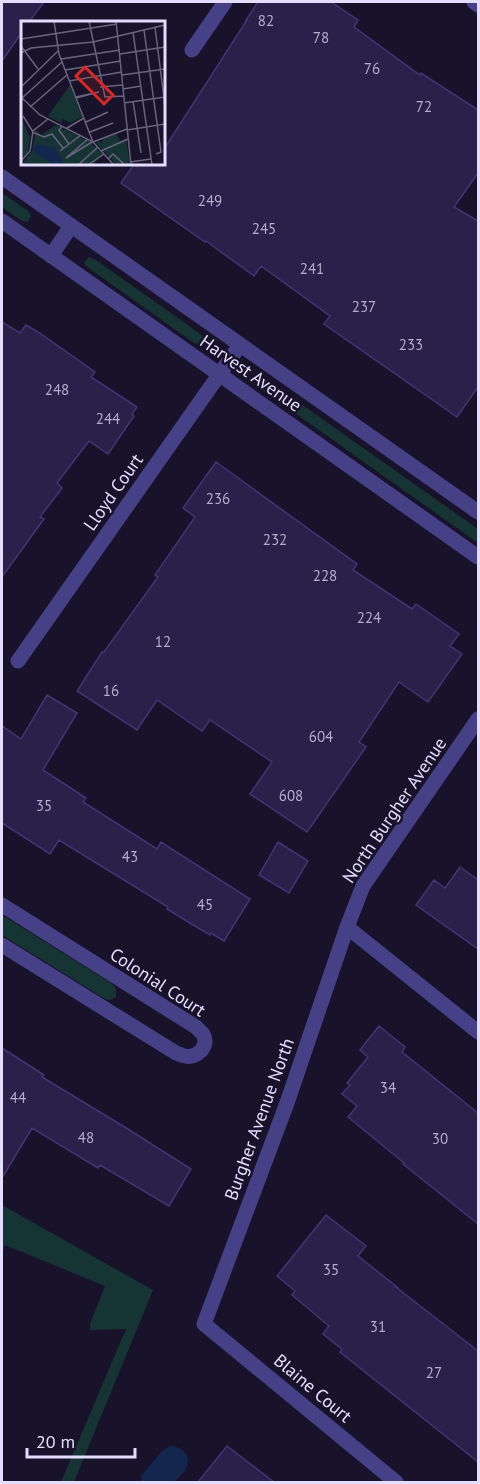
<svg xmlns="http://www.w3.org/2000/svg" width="480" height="1484" font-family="'PT Sans',sans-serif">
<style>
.green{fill:#163434}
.water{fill:#13274e}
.building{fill:#2a204a;stroke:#433474;stroke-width:1.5}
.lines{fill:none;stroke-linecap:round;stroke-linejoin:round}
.minor{stroke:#464186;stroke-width:15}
.labels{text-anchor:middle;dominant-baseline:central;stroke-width:5;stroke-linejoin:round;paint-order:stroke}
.number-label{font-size:15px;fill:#b5aed0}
.street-label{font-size:18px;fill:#e3defd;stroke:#18132a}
.inset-road{fill:none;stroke:#69647e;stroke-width:1.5}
.view{fill:#d62828;fill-opacity:0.15;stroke:#d62828;stroke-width:3}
.inset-edge{fill:none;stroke:#e3defd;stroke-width:3}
</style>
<rect width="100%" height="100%" fill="#18132a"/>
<path class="green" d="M 2,193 L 27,210 L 31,215 L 28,222 L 22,221 L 2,207 Z
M 89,257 L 96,260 L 199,333 L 203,337 L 200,344 L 194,343 L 90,269 L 85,265 L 84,262 Z
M 259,377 L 267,380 L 478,529 L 478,543 L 261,389 L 256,385 L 255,382 Z
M 2,915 L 111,983 C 116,987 117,990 116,997 L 110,1000 L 105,999 L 2,935 Z
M 2,1205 L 153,1290 L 74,1482 L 61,1482 L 126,1329 L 90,1330 L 90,1324 L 105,1286 L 5,1245 L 2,1254 Z"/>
<path class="water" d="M 170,1446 C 181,1446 191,1454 187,1466 C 185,1472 178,1478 174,1482 L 141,1482 L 142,1475 L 144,1472 L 162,1451 Z"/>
<path class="building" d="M 2,2 L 44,2 L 29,22 L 22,22 L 22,32 L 2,61 Z
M 258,2 L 331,2 L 358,20 L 354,27 L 420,75 L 421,73 L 478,110 L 478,173 L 454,207 L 478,221 L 478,387 L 457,417 L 324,324 L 330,316 L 261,266 L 254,276 L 206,241 L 205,242 L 121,183 L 134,164 L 164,164 L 164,149 L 247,20 L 246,20 Z
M 2,322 L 20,333 L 26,325 L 38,332 L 95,372 L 91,377 L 137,407 L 132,414 L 134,416 L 108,454 L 89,441 L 57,483 L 62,488 L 40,517 L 44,519 L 2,577 Z
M 216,462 L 357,564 L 353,570 L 412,609 L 416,604 L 459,634 L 450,646 L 462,654 L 428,702 L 399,682 L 359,742 L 366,747 L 307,832 L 250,794 L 272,762 L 210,720 L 202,731 L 157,700 L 137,730 L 77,691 L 102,652 L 104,652 L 158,577 L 155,575 L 195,517 L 183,508 Z
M 47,695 L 77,713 L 43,770 L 86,798 L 83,802 L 157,849 L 161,842 L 250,899 L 224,941 L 211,933 L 210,935 L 193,925 L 167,909 L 168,907 L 59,840 L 50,854 L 2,823 L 2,726 L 21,739 Z
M 278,842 L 308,861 L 289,893 L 259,875 Z
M 460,867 L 478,880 L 478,949 L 416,905 L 434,880 L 445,888 Z
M 379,1026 L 405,1047 L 402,1052 L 478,1113 L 478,1224 L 403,1164 L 404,1163 L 348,1117 L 357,1106 L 342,1094 L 350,1085 L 347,1083 L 368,1057 L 360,1050 Z
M 2,1048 L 44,1075 L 42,1077 L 123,1126 L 191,1169 L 169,1206 L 100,1165 L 98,1168 L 32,1128 L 2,1178 Z
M 326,1215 L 366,1246 L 358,1256 L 397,1287 L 396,1287 L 478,1351 L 478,1462 L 340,1352 L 342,1349 L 323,1334 L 329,1326 L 292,1295 L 295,1291 L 277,1276 Z
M 227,1446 L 274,1482 L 198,1482 Z"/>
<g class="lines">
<path class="minor" d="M 474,2 L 478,5
M 192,50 L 225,2
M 2,177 L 478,512
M 2,221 L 478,557
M 51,256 L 71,226
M 18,661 L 240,345
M 2,905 L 196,1027 C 196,1027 203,1034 203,1034 C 210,1046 197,1059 185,1056 C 182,1056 179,1054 176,1053 L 2,945
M 347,927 L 478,1032
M 396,1482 L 204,1324 L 287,1103 L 347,927 L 363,886 L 478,719"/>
</g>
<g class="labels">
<g class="number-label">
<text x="266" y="20">82</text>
<text x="321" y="37">78</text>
<text x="372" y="68">76</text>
<text x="424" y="106">72</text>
<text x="210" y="200">249</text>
<text x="264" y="228">245</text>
<text x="312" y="268">241</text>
<text x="364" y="306">237</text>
<text x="411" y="344">233</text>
<text x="57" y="389">248</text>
<text x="108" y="418">244</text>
<text x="218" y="498">236</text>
<text x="275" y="539">232</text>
<text x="325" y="575">228</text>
<text x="369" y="617">224</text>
<text x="163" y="641">12</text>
<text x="111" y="690">16</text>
<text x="321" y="736">604</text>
<text x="291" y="795">608</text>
<text x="44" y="805">35</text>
<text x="130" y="856">43</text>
<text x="205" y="904">45</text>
<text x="388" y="1087">34</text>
<text x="18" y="1097">44</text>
<text x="86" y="1137">48</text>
<text x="440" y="1138">30</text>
<text x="331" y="1269">35</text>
<text x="378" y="1326">31</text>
<text x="434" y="1372">27</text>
</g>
<g class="street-label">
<text transform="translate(251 373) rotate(35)">Harvest Avenue</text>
<text transform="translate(113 492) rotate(-55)">Lloyd Court</text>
<text transform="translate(394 810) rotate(-56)">North Burgher Avenue</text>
<text transform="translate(158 982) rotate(33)">Colonial Court</text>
<text transform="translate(259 1119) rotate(-70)">Burgher Avenue North</text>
<text transform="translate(313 1388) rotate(40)">Blaine Court</text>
</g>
</g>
<g transform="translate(21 21)">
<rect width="144" height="144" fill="#18132a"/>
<path d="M 49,64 L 61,96 L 49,102 L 42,98 L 40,102 L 27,95 ZM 0,96 L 9,116 L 7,131 L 0,138 ZM 35,104 L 69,121 L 82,134 L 73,142 L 76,144 L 0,144 L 11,130 L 15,109 L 20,114 ZM 95,113 L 99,120 L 105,118 L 109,144 L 96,144 L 75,122 L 79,120 L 81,124 L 81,119 Z" fill="#163434"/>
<path d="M 16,123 L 34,127 L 44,144 L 33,144 L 16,133 L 11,129 Z" fill="#13274e"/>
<path class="inset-road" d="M 33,0 L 38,33 L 72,121 L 106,108M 68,0 L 84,76 L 103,75M 95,0 L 110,144M 134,6 L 144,85M 123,9 L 140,131 L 135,133M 112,11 L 131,144M 0,18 L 96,3M 0,25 L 17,48M 0,32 L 10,27 L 72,21 L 144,4M 99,33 L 144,26M 40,38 L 99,29M 44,49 L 100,40M 101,54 L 144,48M 48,60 L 101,51M 0,66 L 37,30M 79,66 L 102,64M 102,68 L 120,65M 0,76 L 19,94 L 72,121 L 93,144M 55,76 L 78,71 L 55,77M 1,77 L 41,41M 112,80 L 120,132M 103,82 L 144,76M 9,86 L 46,54M 2,95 L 12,111M 65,101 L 87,91M 41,105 L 38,109 L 48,123M 46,107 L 63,97M 106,109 L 144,103M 11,111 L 23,116 L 31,113 L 42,127M 69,111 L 92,102M 67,118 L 45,137 L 71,121M 39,130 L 60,114M 80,130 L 107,118M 87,138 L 92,133 L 104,144M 0,140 L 9,130 L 12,110 L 27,98M 109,141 L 130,138M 57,144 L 77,126M 67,144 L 83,133"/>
<path class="view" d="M 64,46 L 92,74 L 83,83 L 55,55 Z"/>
<rect width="144" height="144" class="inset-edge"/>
</g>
<rect width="480" height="1484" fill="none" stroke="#e3defd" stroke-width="6"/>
<path d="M27 1448v9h108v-9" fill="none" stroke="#e3defd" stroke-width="3"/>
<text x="36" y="1448" font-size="18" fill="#e3defd" stroke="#18132a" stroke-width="4.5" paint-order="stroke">20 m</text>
</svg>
